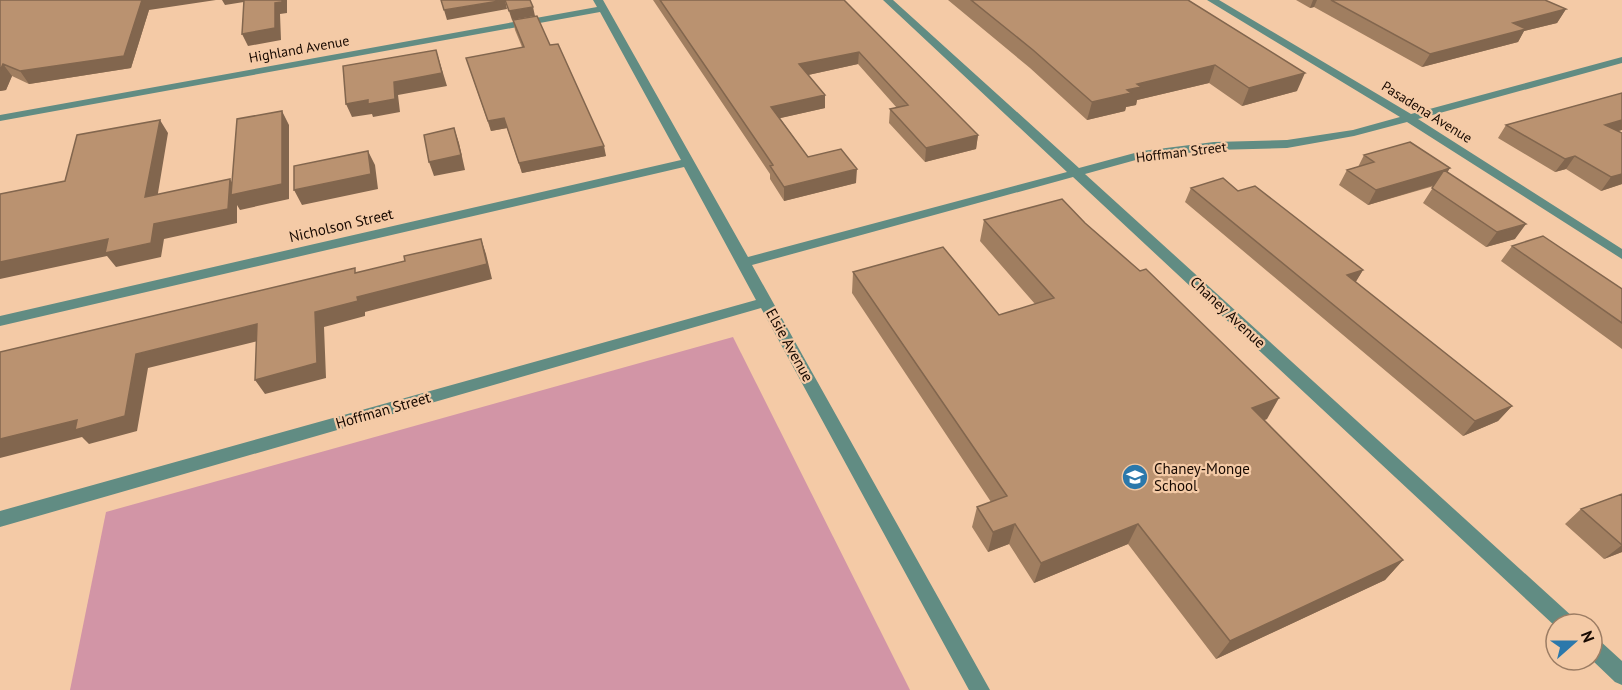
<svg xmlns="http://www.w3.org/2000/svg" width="1622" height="690" font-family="'PT Sans',sans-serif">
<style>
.green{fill:#d295a6}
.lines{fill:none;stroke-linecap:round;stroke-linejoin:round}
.minor{fill:#618c83;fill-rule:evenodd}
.wall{fill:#a07e60}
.shaded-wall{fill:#82664e}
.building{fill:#ba9270;stroke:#82664e;stroke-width:1.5}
.labels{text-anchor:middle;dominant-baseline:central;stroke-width:4.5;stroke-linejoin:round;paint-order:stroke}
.far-street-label{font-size:14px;fill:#170901;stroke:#f4caa6}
.street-label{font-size:15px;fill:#170901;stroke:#f4caa6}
.poi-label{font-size:15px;fill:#170901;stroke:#f4caa6;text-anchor:start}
</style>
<rect width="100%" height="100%" fill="#f4caa6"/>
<path class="green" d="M 733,337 L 910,690 L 70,690 L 106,512 Z"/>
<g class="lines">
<path class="minor" d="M 593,0 L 603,0 L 748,257 L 1067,172 L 883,0 L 893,0 L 1079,168 L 1142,151 L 1214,142 L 1287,140 L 1353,130 L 1400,117 L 1207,0 L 1219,0 L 1411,114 L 1622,57 L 1622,63 L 1418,119 L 1622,249 L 1622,259 L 1407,122 L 1354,136 L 1287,148 L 1214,150 L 1143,158 L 1085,174 L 1574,618 L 1577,624 L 1556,624 L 1556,627 L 1073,177 L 752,265 L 990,690 L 969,690 L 761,308 L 0,527 L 0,511 L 756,300 L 684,167 L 0,326 L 0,316 L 681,160 L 600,12 L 0,121 L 0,115 L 597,7 Z
M 1592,637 L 1599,640 L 1622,661 L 1622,685 L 1615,682 L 1592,660 Z"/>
</g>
<path class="wall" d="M 0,0 L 149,10 L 131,68 L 29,84 L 12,76 L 6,90 L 0,91 Z
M 653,0 L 844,0 L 978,135 L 976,149 L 925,162 L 889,123 L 890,109 L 897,108 L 858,64 L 808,75 L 825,95 L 825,108 L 780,118 L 808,157 L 856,183 L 784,201 L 770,179 L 770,174 Z
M 948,0 L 1188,0 L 1297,91 L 1242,106 L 1209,83 L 1137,100 L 1136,105 L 1126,107 L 1125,111 L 1087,120 L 1030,68 Z
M 1296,0 L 1545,0 L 1566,9 L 1557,23 L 1524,31 L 1518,42 L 1422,67 L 1314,7 L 1310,8 Z
M 513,20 L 550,45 L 606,156 L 522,173 L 507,128 L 491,131 L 469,67 L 522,47 L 515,30 Z
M 1622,93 L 1622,130 L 1617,131 L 1622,184 L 1601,191 L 1566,169 L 1555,172 L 1498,138 L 1506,125 Z
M 1364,155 L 1448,172 L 1515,239 L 1486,247 L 1423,203 L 1434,186 L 1368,205 L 1339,185 L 1347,170 L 1358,167 Z
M 1191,188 L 1238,191 L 1363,270 L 1355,282 L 1512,406 L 1498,421 L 1463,436 L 1185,202 Z
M 984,220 L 1267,419 L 1264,420 L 1403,560 L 1385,580 L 1216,659 L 1128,544 L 1034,583 L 1009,544 L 988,552 L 972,527 L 977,507 L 991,502 L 852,293 L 853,272 L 999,315 L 1035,304 L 980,241 Z
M 1512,246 L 1622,289 L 1622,349 L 1501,261 Z
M 1622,494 L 1622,552 L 1604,559 L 1565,524 L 1581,509 Z"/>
<path class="shaded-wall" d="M 142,0 L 216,0 L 149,10 L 131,68 L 29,84 L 20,71 Z
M 222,0 L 249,0 L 250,1 L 225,5 Z
M 282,0 L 287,0 L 287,13 L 280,14 L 281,40 L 248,46 L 242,34 L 275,3 Z
M 505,0 L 507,9 L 447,20 L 444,10 Z
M 1313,0 L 1317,0 L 1314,7 L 1310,8 Z
M 533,7 L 535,16 L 512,20 L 509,11 Z
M 1566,9 L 1557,23 L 1524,31 L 1518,42 L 1422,67 L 1430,54 L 1513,23 Z
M 436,50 L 447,86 L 398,95 L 400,112 L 373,117 L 372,114 L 352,117 L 346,104 Z
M 859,52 L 858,64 L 799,77 L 799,64 Z
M 3,64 L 12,76 L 6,90 L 0,91 L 0,71 Z
M 1215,65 L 1209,83 L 1137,100 L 1136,105 L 1126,107 L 1125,111 L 1087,120 L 1092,102 L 1137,84 Z
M 1305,73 L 1297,91 L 1242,106 L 1249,88 Z
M 825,95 L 825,108 L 772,120 L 771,107 Z
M 282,111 L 289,125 L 289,199 L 240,210 L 237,205 L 237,223 L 164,239 L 161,257 L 116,267 L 107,256 L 0,279 L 0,262 L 154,224 L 230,179 L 238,193 Z
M 504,118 L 507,128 L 491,131 L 488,121 Z
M 160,120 L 168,133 L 155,211 L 145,197 Z
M 1622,120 L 1622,130 L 1595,138 L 1605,125 Z
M 454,128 L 459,143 L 465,170 L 434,176 L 429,162 Z
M 978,135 L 976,149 L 925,162 L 926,148 Z
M 604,146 L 606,156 L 522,173 L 519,163 Z
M 368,151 L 375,165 L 378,189 L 302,205 L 294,190 Z
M 1575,156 L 1566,169 L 1555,172 L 1565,159 Z
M 1450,168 L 1441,183 L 1368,205 L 1376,190 Z
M 857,169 L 856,183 L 784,201 L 784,187 Z
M 1622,174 L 1622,184 L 1601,191 L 1611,177 Z
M 1526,224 L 1515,239 L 1486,247 L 1497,232 Z
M 481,239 L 486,254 L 492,279 L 365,312 L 365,316 L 324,327 L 326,378 L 265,394 L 255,380 L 315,312 L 357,297 Z
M 1363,270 L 1354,285 L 1347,275 Z
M 257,324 L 266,339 L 148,368 L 137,431 L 89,444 L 82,437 L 0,458 L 0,439 L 136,354 Z
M 1279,398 L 1267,419 L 1240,429 L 1252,408 Z
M 1512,406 L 1498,421 L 1463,436 L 1475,421 Z
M 1015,524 L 1009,544 L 988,552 L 993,532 Z
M 1138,524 L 1128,544 L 1034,583 L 1041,563 Z
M 1622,545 L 1622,552 L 1604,559 Z
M 1403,560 L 1385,580 L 1216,659 L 1230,641 Z"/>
<path class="building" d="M 0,0 L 142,0 L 124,56 L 20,71 L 3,64 L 0,71 Z
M 244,0 L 282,0 L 282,2 L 275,3 L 275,28 L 242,34 Z
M 441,0 L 530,0 L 533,7 L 509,11 L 505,0 L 444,10 Z
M 660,0 L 844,0 L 978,135 L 926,148 L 890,109 L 908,105 L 859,52 L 799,64 L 825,95 L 771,107 L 808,157 L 841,149 L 857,169 L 784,187 L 770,166 L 773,165 Z
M 971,0 L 1188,0 L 1305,73 L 1249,88 L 1215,65 L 1137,84 L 1141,87 L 1127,90 L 1131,93 L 1092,102 L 1033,50 Z
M 1331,0 L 1545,0 L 1566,9 L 1513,23 L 1526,29 L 1430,54 Z
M 537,16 L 550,45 L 558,44 L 604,146 L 519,163 L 504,118 L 488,121 L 466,58 L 524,47 L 513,20 Z
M 436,50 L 442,73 L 394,82 L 395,99 L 368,104 L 368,100 L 346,104 L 343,66 Z
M 1622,93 L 1622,120 L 1605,125 L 1622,133 L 1622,174 L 1611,177 L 1575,156 L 1565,159 L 1506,125 Z
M 282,111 L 282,184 L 231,195 L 237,119 Z
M 160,120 L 145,197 L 230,179 L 228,209 L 154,224 L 151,243 L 105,253 L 108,239 L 0,262 L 0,194 L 65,181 L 77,135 Z
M 454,128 L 461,155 L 429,162 L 424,135 Z
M 1410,142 L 1450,168 L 1444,170 L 1526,224 L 1497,232 L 1432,188 L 1444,170 L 1376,190 L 1347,170 L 1374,162 L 1364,155 Z
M 368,151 L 371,174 L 294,190 L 294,166 Z
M 1223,178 L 1238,191 L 1255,186 L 1363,270 L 1347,275 L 1512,406 L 1475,421 L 1191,188 Z
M 1062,199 L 1085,223 L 1140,271 L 1146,269 L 1279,398 L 1252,408 L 1403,560 L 1230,641 L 1138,524 L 1041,563 L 1015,524 L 993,532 L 977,507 L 1007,496 L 853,272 L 943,247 L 999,315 L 1054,298 L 984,220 Z
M 1543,236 L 1622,289 L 1622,323 L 1512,246 Z
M 481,239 L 487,264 L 357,297 L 358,301 L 315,312 L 317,363 L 255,380 L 257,324 L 136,354 L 125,416 L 75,430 L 77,420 L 0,439 L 0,352 L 355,268 L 355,273 L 405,261 L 404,256 Z
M 1622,494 L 1622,545 L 1581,509 Z"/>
<defs>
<g id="school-disc" transform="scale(1.35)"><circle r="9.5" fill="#2b78ab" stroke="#f4caa6"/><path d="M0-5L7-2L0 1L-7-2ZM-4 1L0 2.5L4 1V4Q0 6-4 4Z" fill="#fff"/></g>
</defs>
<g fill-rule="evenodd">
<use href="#school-disc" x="1135" y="477"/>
</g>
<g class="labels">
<g class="far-street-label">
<text transform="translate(299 49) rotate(-10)">Highland Avenue</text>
<text transform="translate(1427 112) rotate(32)">Pasadena Avenue</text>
<text transform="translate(1181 152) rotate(-7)">Hoffman Street</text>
</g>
<g class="street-label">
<text transform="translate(341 225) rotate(-13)">Nicholson Street</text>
<text transform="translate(1228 312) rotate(43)">Chaney Avenue</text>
<text transform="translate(790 345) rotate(61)">Elsie Avenue</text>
<text transform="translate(383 410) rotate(-16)">Hoffman Street</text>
</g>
<g class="poi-label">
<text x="1154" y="468">Chaney-Monge<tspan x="1154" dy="17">School</tspan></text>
</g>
</g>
<g transform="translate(1574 642) rotate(69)"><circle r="28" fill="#f4caa6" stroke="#9c7d64" stroke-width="1.5"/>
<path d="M0-4.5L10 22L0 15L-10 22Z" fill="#2b78ab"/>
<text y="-9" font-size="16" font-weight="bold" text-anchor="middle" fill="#170901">N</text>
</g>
</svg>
